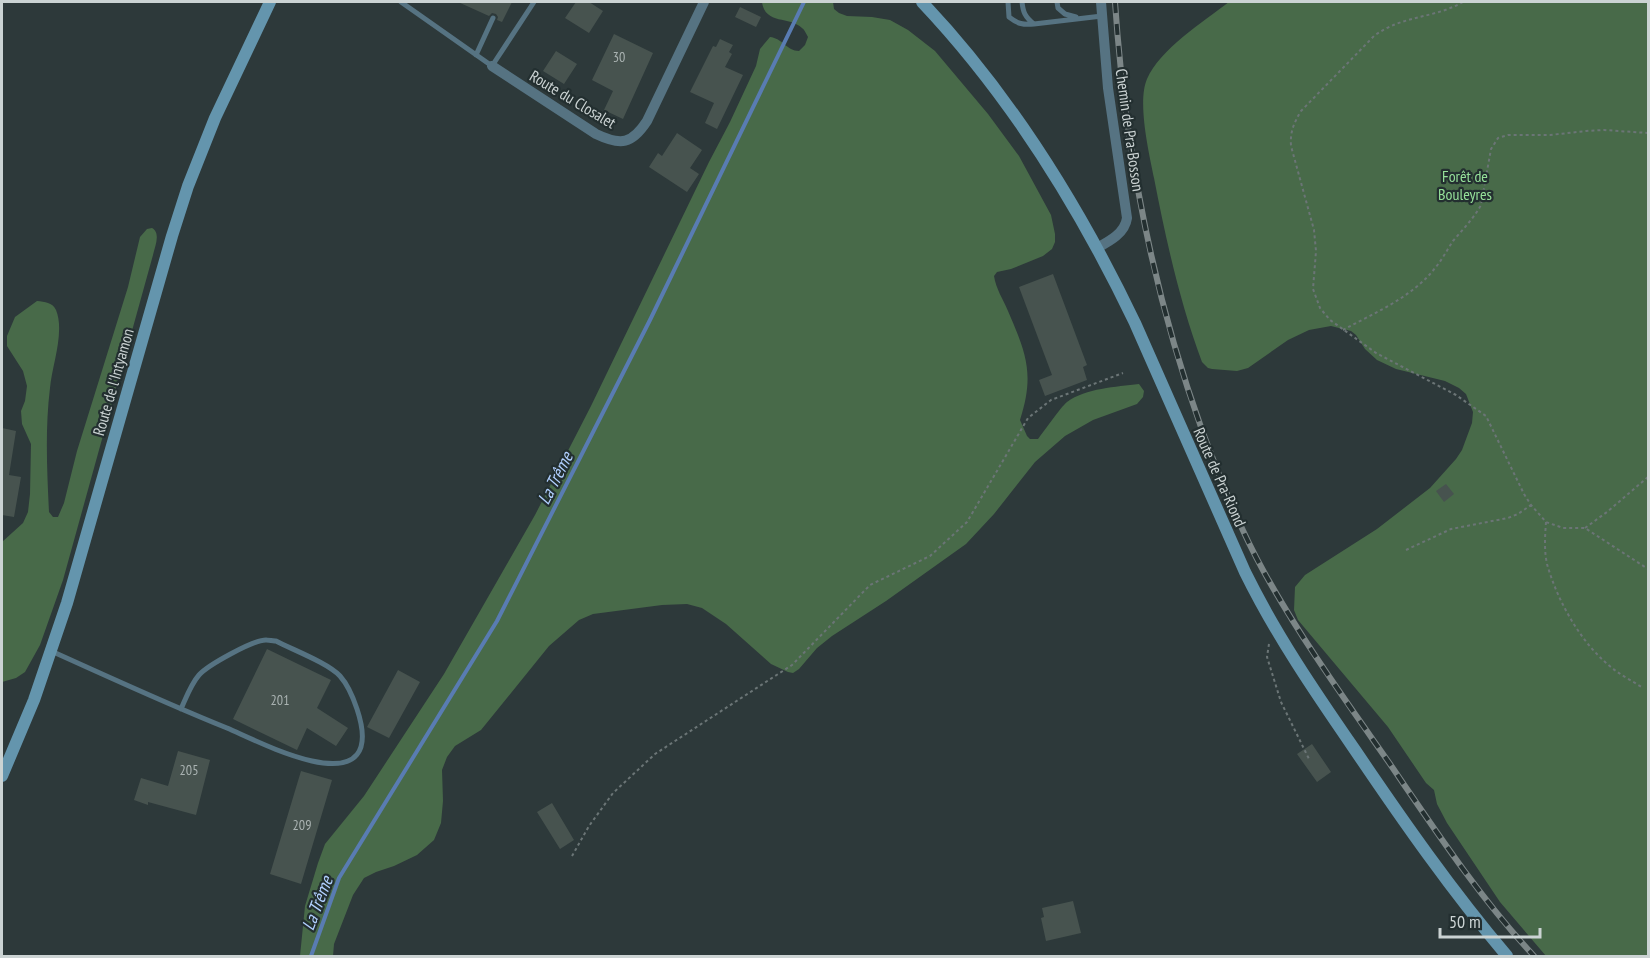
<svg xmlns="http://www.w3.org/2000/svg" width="1650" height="958" font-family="'PT Sans Narrow',sans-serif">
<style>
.green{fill:#486a49}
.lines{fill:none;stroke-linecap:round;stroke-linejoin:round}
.stream{stroke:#597cb2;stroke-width:4}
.building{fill:#47534f}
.path{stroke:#6b7576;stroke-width:2;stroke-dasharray:3 3;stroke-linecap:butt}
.service{stroke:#567382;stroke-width:5}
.minor{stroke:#567382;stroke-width:10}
.secondary{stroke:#6495ad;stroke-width:12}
.rail-casing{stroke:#7c8687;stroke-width:6}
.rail{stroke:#232f30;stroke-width:4;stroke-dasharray:11;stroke-linecap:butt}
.labels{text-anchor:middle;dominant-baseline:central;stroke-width:4.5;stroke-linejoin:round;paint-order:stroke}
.number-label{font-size:14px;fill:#aab3b2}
.street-label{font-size:16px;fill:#cbd3d3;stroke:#232f30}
.park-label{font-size:16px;fill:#95e099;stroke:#232f30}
.water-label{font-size:18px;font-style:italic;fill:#b1d0ff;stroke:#232f30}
</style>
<rect width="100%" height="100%" fill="#2d393a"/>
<path class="green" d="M 762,2 L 833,2 L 834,9 L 839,13 L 847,16 L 872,17 L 890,20 L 908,30 L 935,51 L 988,114 L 1019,156 L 1051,215 L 1055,234 L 1055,242 L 1052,249 L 1043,256 L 1011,269 L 997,272 L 994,276 C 996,289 1003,299 1008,311 C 1026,353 1035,374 1020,420 L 1027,436 L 1030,439 L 1038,439 C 1045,430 1060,408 1067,402 C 1086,388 1116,387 1139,384 L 1144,391 L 1143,397 L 1137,404 L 1093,420 L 1065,436 L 1035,462 L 994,514 L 966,544 L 886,601 L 832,636 L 817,648 L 799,669 L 793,673 L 788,672 L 771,664 L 726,624 L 702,608 L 687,604 L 662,605 L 593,614 L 579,620 L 549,646 L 481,730 L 455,746 L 447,757 L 442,770 L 443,801 L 441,823 L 434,840 L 417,855 L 394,866 L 376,872 L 364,878 L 353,895 L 334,944 L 333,956 L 300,956 L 305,906 L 318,863 L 325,844 L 364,796 L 444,674 L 535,515 L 591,406 L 709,162 L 730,122 L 756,66 L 760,49 L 770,37 C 782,38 787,51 799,51 L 805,45 L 808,37 C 806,34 805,30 802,28 C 790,16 765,25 762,2 Z
M 1229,2 L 1648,2 L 1648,956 L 1546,956 L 1500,902 L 1447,823 L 1437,804 L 1434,790 L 1426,783 L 1388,727 L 1298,620 L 1294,610 L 1295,587 L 1305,575 L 1377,529 L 1430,488 L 1456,459 L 1462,450 L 1472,423 L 1473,412 L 1466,394 L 1459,388 L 1445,381 L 1396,369 L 1377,360 L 1365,349 L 1356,335 L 1351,331 L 1331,326 L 1309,330 L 1288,340 L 1248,368 L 1237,371 L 1212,369 L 1208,368 L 1202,362 C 1180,303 1166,240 1154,178 C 1149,153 1137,102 1147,79 C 1160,49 1203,22 1229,2 Z
M 152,228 C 161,233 155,246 153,255 L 63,580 L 40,645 L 25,672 L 16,678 L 2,682 L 2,542 L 23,523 L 28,512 L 30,494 L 31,444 L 22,424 L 21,411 L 25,401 L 27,386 L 23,371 L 7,346 L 7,336 L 15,317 L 37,301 C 45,302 52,302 56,310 C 65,332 52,365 50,388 C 45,429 47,471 49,512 L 53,517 L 58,517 L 64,503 L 77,451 L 128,287 L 140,237 L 147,229 Z"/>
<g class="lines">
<path class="stream" d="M 311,956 L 339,878 L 497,621 L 650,320 L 804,2"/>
</g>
<path class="building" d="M 458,2 L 512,2 L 502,22 L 497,20 L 498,17 L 496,14 L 492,13 L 489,16 Z
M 576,2 L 589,2 L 603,11 L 589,33 L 565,18 Z
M 740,7 L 761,17 L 756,27 L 735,17 Z
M 614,34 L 653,53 L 623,119 L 604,110 L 613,91 L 592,80 Z
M 720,39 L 733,45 L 729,52 L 732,54 L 725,67 L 743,75 L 717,129 L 705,123 L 714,103 L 690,92 L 713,46 L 716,47 Z
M 556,51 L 577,64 L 564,84 L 543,71 Z
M 677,133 L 702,150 L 690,168 L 699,174 L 687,192 L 649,167 L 658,153 L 662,156 Z
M 1053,274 L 1087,365 L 1083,367 L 1087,380 L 1045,396 L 1039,380 L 1052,375 L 1019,287 Z
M 2,428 L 16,431 L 9,475 L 21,477 L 14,517 L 2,515 Z
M 1446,484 L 1454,494 L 1444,502 L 1436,491 Z
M 267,649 L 331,680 L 317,708 L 348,728 L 336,746 L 307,728 L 297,750 L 233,719 Z
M 398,670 L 420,682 L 389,738 L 367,727 Z
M 1312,744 L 1331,772 L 1317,782 L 1297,754 Z
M 178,751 L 210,760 L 196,815 L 148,802 L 148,805 L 134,800 L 141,778 L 168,786 Z
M 301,771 L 332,780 L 301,884 L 270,874 Z
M 552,803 L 574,840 L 560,849 L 537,812 Z
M 1073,901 L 1081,933 L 1046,941 L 1041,918 L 1044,917 L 1042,908 Z"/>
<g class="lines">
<path class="path" d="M 1463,2 C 1433,19 1402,15 1374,36 L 1301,111 C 1294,123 1290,131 1291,146 L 1314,230 L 1316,251 L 1313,289 L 1320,308 L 1330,320 L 1376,353 L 1456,395 L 1486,416 L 1524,494 L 1531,505 L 1546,522 L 1563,528 L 1585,528 L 1648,569
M 1343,330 C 1374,313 1413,297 1435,268 C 1442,260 1447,250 1453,241 C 1463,229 1474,218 1481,205 L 1491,149 L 1498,138 L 1508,135 L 1550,135 L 1586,131 L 1604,130 L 1648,133
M 1546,522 C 1545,536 1544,550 1547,564 C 1558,603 1583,647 1616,671 C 1624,677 1634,682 1643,688
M 1585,528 L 1607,512 L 1648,477
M 1406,550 L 1451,529 L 1508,518 L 1518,514 L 1531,505
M 1269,644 L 1267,657 L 1281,702 L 1310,761
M 572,856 L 589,826 L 613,793 L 655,754 L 792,665 L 870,585 L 930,556 L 967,522 L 1028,418 L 1051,400 L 1123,373"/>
<path class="service" d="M 401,2 L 492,66 L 534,2
M 1008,2 L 1009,17 C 1018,24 1023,25 1034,24
M 1022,2 C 1023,12 1025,17 1034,24 L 1102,16
M 1057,2 L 1058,8 L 1065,14 L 1076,17
M 476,55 L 493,18
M 51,651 C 109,677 167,704 227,728 C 254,740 282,754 312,761 C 358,771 371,751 357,709 C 353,697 348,685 340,676 C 328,663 293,650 276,641 C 275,641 267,640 266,640 C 253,640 208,665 199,675 C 191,684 186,698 181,709"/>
<path class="minor" d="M 492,66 L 596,134 C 621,146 632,144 647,121 L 704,2
M 1097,248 C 1110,241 1125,233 1127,218 L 1108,88 L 1101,2"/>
<path class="secondary" d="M 922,2 C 1011,96 1079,206 1135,323 L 1245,572 C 1276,635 1315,692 1355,750 C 1403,821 1452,891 1507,956
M 2,776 L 34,700 L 67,603 L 172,236 L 188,186 L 215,118 L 270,2"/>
<g class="rail-casing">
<path id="rail" d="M 1115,2 C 1125,149 1152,291 1202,430 C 1220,478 1239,527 1264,572 C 1301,639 1346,701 1390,764 C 1435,830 1480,898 1534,956"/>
</g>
<use href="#rail" class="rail"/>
</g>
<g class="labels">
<g class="number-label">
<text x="619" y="57">30</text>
<text x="280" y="700">201</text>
<text x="189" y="770">205</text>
<text x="302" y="825">209</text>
</g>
<g class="street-label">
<text transform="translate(573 99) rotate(31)">Route du Closalet</text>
<text transform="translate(1130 130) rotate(82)">Chemin de Pra-Bosson</text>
<text transform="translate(113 382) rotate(-74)">Route de l'Intyamon</text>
<text transform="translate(1220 477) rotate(66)">Route de Pra-Riond</text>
</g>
<g class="park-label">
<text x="1465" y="176">Forêt de<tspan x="1465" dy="18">Bouleyres</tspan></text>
</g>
<g class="water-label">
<text transform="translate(555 478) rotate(-63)">La Trême</text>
<text transform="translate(317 903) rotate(-69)">La Trême</text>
</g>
</g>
<rect width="1650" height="958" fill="none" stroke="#cbd3d3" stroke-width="6"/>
<path d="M1440 928v9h100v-9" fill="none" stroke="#cbd3d3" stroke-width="3"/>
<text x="1449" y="928" font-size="18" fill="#cbd3d3" stroke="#232f30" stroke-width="4.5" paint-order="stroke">50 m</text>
</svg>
